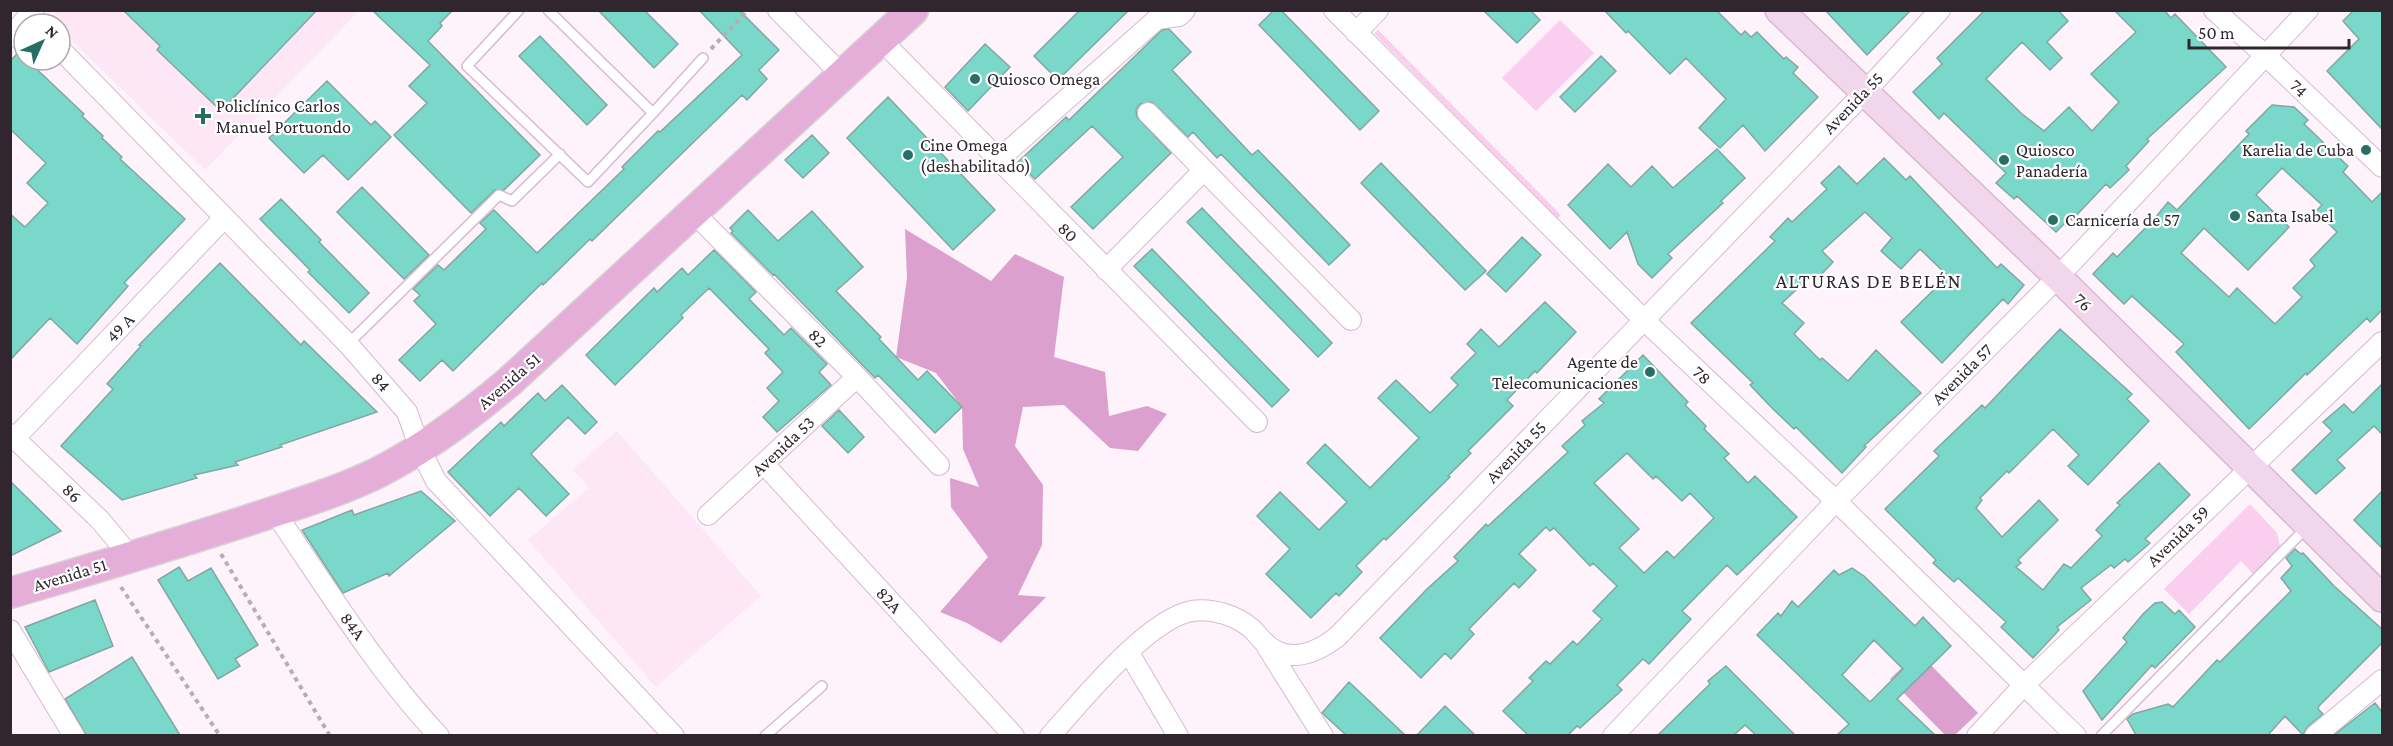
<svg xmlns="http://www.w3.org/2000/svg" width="2393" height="746" font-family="'Crimson Pro',serif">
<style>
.built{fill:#fde7f7}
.green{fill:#faceee}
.forest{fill:#dca0ce}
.building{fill:#79d8ca;stroke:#80a7a1;stroke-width:1.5;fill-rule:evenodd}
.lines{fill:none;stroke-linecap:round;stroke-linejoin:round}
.lane-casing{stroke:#d7bacf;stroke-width:12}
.street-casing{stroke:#d7bacf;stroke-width:22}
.secondary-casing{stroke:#d7bacf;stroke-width:30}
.primary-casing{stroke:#d6d4d5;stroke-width:33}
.path{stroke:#b8adb5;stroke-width:4;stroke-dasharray:4.5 4.5;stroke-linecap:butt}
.lane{stroke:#fff;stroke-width:9}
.street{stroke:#fff;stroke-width:20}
.secondary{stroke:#f2d6ec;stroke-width:27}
.primary{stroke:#e5aed9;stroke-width:30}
.poi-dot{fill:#276f66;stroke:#fff;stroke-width:2}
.labels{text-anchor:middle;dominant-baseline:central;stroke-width:4.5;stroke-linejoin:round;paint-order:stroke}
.poi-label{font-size:18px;fill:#31262e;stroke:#fff;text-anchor:start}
.street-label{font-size:18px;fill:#31262e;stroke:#fff}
.neighbourhood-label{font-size:20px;letter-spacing:1.5px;fill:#31262e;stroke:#fff}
</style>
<rect width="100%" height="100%" fill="#fef2fb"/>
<path class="built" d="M 58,10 L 359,11 L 205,170 L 60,29 L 60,24 L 55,24 L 49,19 Z
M 617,431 L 761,596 L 656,687 L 528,540 L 589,488 L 573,469 Z"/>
<path class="green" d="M 1560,20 L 1594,53 L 1536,111 L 1502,78 Z
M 1378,30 L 1561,215 L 1557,219 L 1374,33 Z
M 2250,504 L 2277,533 L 2281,550 L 2255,576 L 2241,561 L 2189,614 L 2164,589 Z"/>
<path class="forest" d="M 905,229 L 991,281 L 1015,254 L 1064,277 L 1054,357 L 1105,372 L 1109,416 L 1147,406 L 1167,414 L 1138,451 L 1110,448 L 1064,405 L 1023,407 L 1015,446 L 1043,485 L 1042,545 L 1018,595 L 1046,597 L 1001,643 L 967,623 L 940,612 L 988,557 L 951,507 L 950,478 L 979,487 L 963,449 L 962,407 L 936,373 L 896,357 L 907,278 Z
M 1918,652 L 1978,713 L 1955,735 L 1945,735 L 1890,679 Z"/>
<path class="building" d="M 123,10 L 317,10 L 221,111 L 157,50 L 160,46 Z
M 372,10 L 453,10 L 440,23 L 442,26 L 428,41 L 540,155 L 504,190 L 495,190 L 471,213 L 394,135 L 427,103 L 409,86 L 430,65 Z
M 598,10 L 644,10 L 678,44 L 654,68 Z
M 699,10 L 739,10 L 779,50 L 759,70 L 767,79 L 747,100 L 742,95 L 592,241 L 590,239 L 543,285 L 542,283 L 453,371 L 442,360 L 420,381 L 399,360 L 436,324 L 414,301 L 420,295 L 413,289 L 438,265 L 444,270 L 486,229 L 480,223 L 494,210 L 537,253 L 624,169 L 622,167 L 658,131 L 660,132 L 742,55 Z
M 1080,10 L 1129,10 L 1058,80 L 1034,56 Z
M 1274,10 L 1281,10 L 1379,111 L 1360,130 L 1259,25 Z
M 1483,10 L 1530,10 L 1540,20 L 1517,43 Z
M 1604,10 L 1716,10 L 1741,35 L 1745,31 L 1751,37 L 1757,32 L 1784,59 L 1786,57 L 1798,67 L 1793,73 L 1818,97 L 1765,151 L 1743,125 L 1720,148 L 1699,128 L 1726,99 L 1686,58 L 1670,74 L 1628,31 L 1626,33 Z
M 1825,10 L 1911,10 L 1867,55 Z
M 1985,10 L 2058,10 L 2068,21 L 2047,42 L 2062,58 L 2050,70 L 2022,42 L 1986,79 L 2022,114 L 2044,131 L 2069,107 L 2092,131 L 2119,102 L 2091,74 L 2136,32 L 2114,10 L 2164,10 L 2171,18 L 2175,14 L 2226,67 L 2147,139 L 2149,141 L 2126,166 L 2129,170 L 2110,188 L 2106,184 L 2072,220 L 2070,218 L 2056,232 L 2017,196 L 2014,199 L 1996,183 L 2006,173 L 1944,113 L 1939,119 L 1913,92 L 1942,64 L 1937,58 Z
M 2354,10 L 2382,10 L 2382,129 L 2327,71 L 2359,39 L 2343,21 Z
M 1169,29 L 1191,52 L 1172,70 L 1252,155 L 1258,150 L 1350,245 L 1329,265 L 1221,154 L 1217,158 L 1193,132 L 1188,137 L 1152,102 L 1140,104 L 1136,110 L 1137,117 L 1171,153 L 1093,229 L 1071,207 L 1123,157 L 1092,126 L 1035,179 L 1018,162 L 1066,117 L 1069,120 L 1162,30 Z
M 540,36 L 607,105 L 587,125 L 519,56 Z
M 985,44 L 1010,67 L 968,111 L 945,87 Z
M 19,52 L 24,60 L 27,60 L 84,114 L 82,116 L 103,136 L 102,138 L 122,157 L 120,159 L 185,219 L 124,283 L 128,286 L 77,344 L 50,318 L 10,360 L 10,214 L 25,227 L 48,203 L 27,183 L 46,163 L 10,129 L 10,61 Z
M 1601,56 L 1616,71 L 1575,112 L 1560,97 Z
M 327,81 L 371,125 L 375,121 L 391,137 L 348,180 L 323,155 L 304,173 L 269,138 Z
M 888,97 L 995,210 L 953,250 L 847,138 Z
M 2272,105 L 2294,107 L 2308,120 L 2304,124 L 2348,166 L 2343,172 L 2372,202 L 2382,192 L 2382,310 L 2370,322 L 2367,318 L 2307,375 L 2306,373 L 2249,429 L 2176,352 L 2184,344 L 2132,296 L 2124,304 L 2093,274 L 2113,253 L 2117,257 L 2155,218 L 2168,202 L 2177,210 L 2249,134 L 2246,131 ZM 2282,168 L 2322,205 L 2316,211 L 2337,232 L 2310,260 L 2315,266 L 2293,288 L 2302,297 L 2275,324 L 2237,288 L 2229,297 L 2181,253 L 2204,228 L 2248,270 L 2289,227 L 2256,195 Z
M 812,135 L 829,153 L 803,178 L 785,160 Z
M 1717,149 L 1745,178 L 1721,201 L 1723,203 L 1668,254 L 1672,258 L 1652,278 L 1638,264 L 1627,232 L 1610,249 L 1568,205 L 1608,164 L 1631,187 L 1652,166 L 1673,188 Z
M 1884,158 L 1906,180 L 1910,176 L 1997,268 L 2001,264 L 2024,285 L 2008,304 L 2003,299 L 1942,363 L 1901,322 L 1948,276 L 1920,249 L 1901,269 L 1881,251 L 1892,238 L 1865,212 L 1822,251 L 1833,262 L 1815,281 L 1810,277 L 1782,303 L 1804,323 L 1794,334 L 1820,360 L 1822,358 L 1848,381 L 1876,350 L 1921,393 L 1864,446 L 1866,447 L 1842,473 L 1796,427 L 1794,429 L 1771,407 L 1750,385 L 1753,383 L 1691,323 L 1775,241 L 1770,237 L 1788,218 L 1792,222 L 1827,189 L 1821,183 L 1839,166 L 1857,184 Z
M 1381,163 L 1486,271 L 1465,290 L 1361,183 Z
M 362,187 L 429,255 L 404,279 L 337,212 Z
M 281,199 L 321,240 L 319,242 L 369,293 L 349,313 L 308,272 L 310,270 L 260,219 Z
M 1202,208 L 1332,343 L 1318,357 L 1187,222 Z
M 748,210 L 778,241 L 812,211 L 863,267 L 836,291 L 881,337 L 879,339 L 918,380 L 927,371 L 962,407 L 935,433 L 878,375 L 875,378 L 774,274 L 773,275 L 731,233 L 733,231 L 730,228 Z
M 1522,237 L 1541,255 L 1506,292 L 1487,274 Z
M 1152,249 L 1289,390 L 1272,407 L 1134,266 Z
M 714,250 L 756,292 L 749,299 L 784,335 L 791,328 L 827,364 L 819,372 L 831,385 L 777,432 L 763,417 L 779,401 L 767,388 L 783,372 L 765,353 L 769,349 L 709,288 L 681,315 L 683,318 L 615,385 L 586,355 L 654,288 L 657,292 L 682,268 L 688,275 Z
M 220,263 L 301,345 L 304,341 L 377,412 L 280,445 L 282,447 L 235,462 L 238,465 L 194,475 L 197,478 L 122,500 L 61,446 L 113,389 L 107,384 L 141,346 L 139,345 Z
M 1545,302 L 1576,332 L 1537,373 L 1535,371 L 1507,400 L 1513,406 L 1468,451 L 1471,453 L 1448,476 L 1450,477 L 1386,540 L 1384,538 L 1356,566 L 1362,572 L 1339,596 L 1336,593 L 1311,618 L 1266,574 L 1290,549 L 1257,516 L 1280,492 L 1319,530 L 1347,502 L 1307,463 L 1325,444 L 1370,488 L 1419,438 L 1378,398 L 1396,380 L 1430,413 L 1458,385 L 1451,378 L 1476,353 L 1467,344 L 1481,329 L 1499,347 Z
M 2060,329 L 2132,394 L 2127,399 L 2149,421 L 2088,485 L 2068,466 L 2079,455 L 2053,429 L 2009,473 L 2007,471 L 1980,498 L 1982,500 L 1976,508 L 2002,537 L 2039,500 L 2058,520 L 2018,560 L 2021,563 L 2016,567 L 2043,590 L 2064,564 L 2071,568 L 2102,536 L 2096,530 L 2120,505 L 2117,503 L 2159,463 L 2190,495 L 2145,539 L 2150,543 L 2128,562 L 2125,559 L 2114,568 L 2111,565 L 2081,588 L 2091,600 L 2057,627 L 2059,630 L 2033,658 L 2001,627 L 2006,622 L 1958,578 L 1954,582 L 1933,563 L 1936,560 L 1885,509 L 1939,456 L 1934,451 L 1982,405 L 1985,408 Z
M 1643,355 L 1688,402 L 1685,405 L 1706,426 L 1704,429 L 1729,454 L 1724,458 L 1748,483 L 1755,476 L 1797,517 L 1737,575 L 1727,565 L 1682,611 L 1691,619 L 1649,664 L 1643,659 L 1617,685 L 1622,690 L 1580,728 L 1577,726 L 1568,735 L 1528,735 L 1503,711 L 1533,681 L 1529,678 L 1546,661 L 1550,664 L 1573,641 L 1577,645 L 1602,619 L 1593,611 L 1617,586 L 1593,563 L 1590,566 L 1554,528 L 1550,531 L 1546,527 L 1519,554 L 1536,570 L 1519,588 L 1514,583 L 1469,629 L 1474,634 L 1451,659 L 1445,653 L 1421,678 L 1380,638 L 1427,589 L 1458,561 L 1454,557 L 1486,524 L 1488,526 L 1568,452 L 1562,446 L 1585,425 L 1582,421 L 1604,403 L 1599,399 ZM 1627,453 L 1653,479 L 1656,476 L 1682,501 L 1690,493 L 1714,518 L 1674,558 L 1667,551 L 1644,573 L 1619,548 L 1639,529 L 1594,483 Z
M 2382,384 L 2382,434 L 2374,426 L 2337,460 L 2345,468 L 2316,494 L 2292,470 L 2332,431 L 2323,422 L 2344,404 L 2353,413 Z
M 562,385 L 597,422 L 585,434 L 568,417 L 531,454 L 569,494 L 546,516 L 519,488 L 490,516 L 448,472 L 501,422 L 504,426 L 538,393 L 545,401 Z
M 839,410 L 864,437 L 848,453 L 822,426 Z
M 10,481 L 61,531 L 10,556 Z
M 421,491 L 455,521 L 389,576 L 388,573 L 343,593 L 302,530 L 352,510 L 354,515 Z
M 2382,491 L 2382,548 L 2354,520 Z
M 2295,549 L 2301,554 L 2303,553 L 2334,586 L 2382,629 L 2382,643 L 2319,706 L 2318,709 L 2323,714 L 2307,727 L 2303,735 L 2285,716 L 2268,735 L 2136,735 L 2127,719 L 2133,714 L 2168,704 L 2173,707 L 2217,660 L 2220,662 L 2291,591 L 2281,578 L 2292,566 L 2286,558 Z
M 179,567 L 188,581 L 211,568 L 258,645 L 235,659 L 240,666 L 218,679 L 158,580 Z
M 1852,568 L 1864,576 L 1915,626 L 1923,617 L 1951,646 L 1897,699 L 1935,735 L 1837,735 L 1849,724 L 1757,635 L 1778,613 L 1781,616 L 1792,601 L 1798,607 L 1834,570 L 1839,575 ZM 1874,640 L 1903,669 L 1870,702 L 1842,675 Z
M 95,600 L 113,646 L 49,672 L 25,627 Z
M 2162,602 L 2175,614 L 2179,610 L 2195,627 L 2155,668 L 2152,665 L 2102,720 L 2083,691 L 2127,642 L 2123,638 L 2143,614 L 2155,603 Z
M 132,657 L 180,735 L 86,735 L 65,699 Z
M 1726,666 L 1795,735 L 1756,735 L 1745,725 L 1734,735 L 1658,735 L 1710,684 L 1708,681 Z
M 1349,682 L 1405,735 L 1346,735 L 1322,713 Z
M 2375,703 L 2382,712 L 2382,735 L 2334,735 Z
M 1445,706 L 1475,735 L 1417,735 Z"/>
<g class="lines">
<g class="lane-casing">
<path id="lane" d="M 519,10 L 467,66 L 588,182 L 653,113 L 548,10
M 653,113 L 703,58
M 348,344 L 499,195 L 512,201 L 560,154
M 765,736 L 822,686
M 2101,736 L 2306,528"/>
</g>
<g class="street-casing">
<path id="street" d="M 778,10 L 843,76
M 1334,10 L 1644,320 L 1836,501 L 2076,736
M 2214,10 L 2265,55 L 2382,167
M 1356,33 L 1378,10
M 10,37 L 34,10
M 881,40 L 1257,422
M 60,49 L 348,344 L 407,412 L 420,449 L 436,481 L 674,736
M 1148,113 L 1351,320
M 998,160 L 1157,19 L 1179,16 L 1185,10
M 694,213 L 857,377 L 939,465
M 1106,270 L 1203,171
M 10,434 L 100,520 L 130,556
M 15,438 L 224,218
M 764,464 L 1014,736
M 274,511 C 326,587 376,669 439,736
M 708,515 L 857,377
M 10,630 L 74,736
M 1267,647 L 1323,736
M 1129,653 L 1178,736
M 1050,736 C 1081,702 1147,619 1192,611 C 1212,608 1236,615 1252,629 C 1256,633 1260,638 1264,642 C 1287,665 1315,654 1337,637 L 1865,92 L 1940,10
M 1613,736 L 1836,501 L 2058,277 L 2308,10
M 1977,736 L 2023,686 L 2382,342
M 2315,736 L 2382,680"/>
</g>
<g class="secondary-casing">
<path id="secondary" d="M 1779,10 L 2058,277 L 2382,598"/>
</g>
<g class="primary-casing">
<path id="primary" d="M 10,593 C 89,570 168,546 246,521 C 290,506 337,493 379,472 C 426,448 469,416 510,381 L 913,10"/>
</g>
<path class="path" d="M 711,49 L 748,10
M 221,554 L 330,736
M 121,587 L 220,736"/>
<use href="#lane" class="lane"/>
<use href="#street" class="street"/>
<use href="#secondary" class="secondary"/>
<use href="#primary" class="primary"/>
</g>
<g class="poi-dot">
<circle cx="975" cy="79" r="6"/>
<path d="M200 107h6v6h6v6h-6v6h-6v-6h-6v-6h6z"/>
<circle cx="2366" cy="150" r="6"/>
<circle cx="908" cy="155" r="6"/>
<circle cx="2004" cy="160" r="6"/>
<circle cx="2235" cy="216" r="6"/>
<circle cx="2053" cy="220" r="6"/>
<circle cx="1650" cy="372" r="6"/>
</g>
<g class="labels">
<g class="poi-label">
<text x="987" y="79">Quiosco Omega</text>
<text x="216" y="106">Policlínico Carlos<tspan x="216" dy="21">Manuel Portuondo</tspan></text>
<text x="920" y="145">Cine Omega<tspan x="920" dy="21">(deshabilitado)</tspan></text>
<text x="2016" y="150">Quiosco<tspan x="2016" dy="21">Panadería</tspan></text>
<text x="2354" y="150" text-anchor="end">Karelia de Cuba</text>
<text x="2247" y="216">Santa Isabel</text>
<text x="2065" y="220">Carnicería de 57</text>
<text x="1638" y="362" text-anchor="end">Agente de<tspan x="1638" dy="21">Telecomunicaciones</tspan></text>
</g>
<g class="street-label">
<text transform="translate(2299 88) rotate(44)">74</text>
<text transform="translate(1853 103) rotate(-46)">Avenida 55</text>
<text transform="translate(1068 232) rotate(45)">80</text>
<text transform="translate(2083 302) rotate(45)">76</text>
<text transform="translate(120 328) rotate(-46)">49 A</text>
<text transform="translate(818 338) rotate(45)">82</text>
<text transform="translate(1962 374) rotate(-45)">Avenida 57</text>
<text transform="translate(1702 375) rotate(43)">78</text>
<text transform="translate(509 381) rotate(-41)">Avenida 51</text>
<text transform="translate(381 382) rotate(49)">84</text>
<text transform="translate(783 446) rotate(-43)">Avenida 53</text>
<text transform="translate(1516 452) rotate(-46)">Avenida 55</text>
<text transform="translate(72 493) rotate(44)">86</text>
<text transform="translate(2178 536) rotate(-44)">Avenida 59</text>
<text transform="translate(70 575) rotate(-17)">Avenida 51</text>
<text transform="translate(889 600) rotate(47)">82A</text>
<text transform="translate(353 626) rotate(53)">84A</text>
</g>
<g class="neighbourhood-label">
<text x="1869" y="281">ALTURAS DE BELÉN</text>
</g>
</g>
<rect width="2393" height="746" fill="none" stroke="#31262e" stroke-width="24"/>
<g transform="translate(42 42) rotate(45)"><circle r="28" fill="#ffffff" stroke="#ada8ab" stroke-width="1.5"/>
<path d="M0-4.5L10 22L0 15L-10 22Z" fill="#276f66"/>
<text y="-9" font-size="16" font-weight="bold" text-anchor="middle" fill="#31262e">N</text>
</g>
<path d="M2189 39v9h160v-9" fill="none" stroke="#31262e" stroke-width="3"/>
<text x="2198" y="39" font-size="18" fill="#31262e" stroke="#ffffff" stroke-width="4.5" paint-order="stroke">50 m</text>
</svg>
